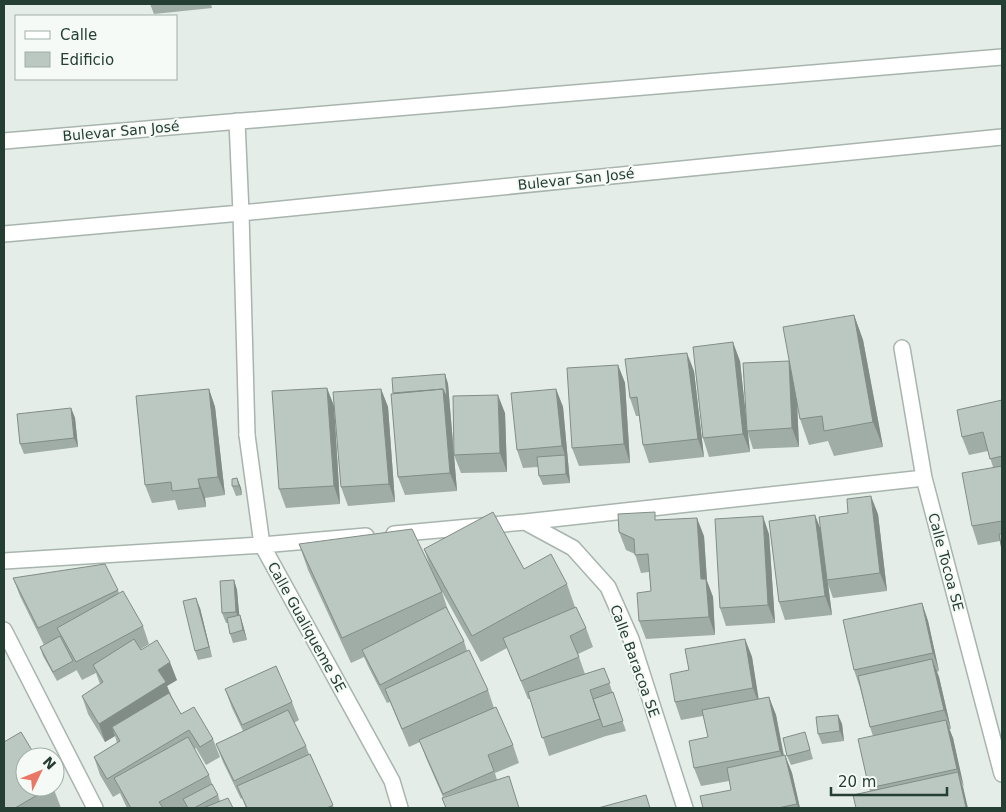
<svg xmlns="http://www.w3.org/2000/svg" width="1006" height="812" font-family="'DejaVu Sans',sans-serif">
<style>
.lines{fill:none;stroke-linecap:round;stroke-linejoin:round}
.lane-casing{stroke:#a8b5ae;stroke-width:18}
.street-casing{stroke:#a8b5ae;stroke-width:18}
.lane{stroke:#fff;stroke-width:15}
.street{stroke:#fff;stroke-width:15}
.wall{fill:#a0aca6}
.shaded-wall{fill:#828c87}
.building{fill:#bac8c1;stroke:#828c87}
.labels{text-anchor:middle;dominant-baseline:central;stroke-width:4;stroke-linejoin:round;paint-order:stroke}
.street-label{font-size:14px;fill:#253e34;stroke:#f5faf7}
</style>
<rect width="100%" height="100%" fill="#e5ede8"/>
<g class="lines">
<g class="lane-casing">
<path id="lane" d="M 237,121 L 241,213 L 1002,137
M 4,234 L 241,213 L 247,435"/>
</g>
<g class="street-casing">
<path id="street" d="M 4,141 L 1002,57
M 902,348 L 924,478 L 1002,774
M 247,435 L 262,545 L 392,781 L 400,808
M 525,522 L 573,548 L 608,587 L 631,639 L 685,808
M 394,534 L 525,522 L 924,478
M 4,561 L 262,545 L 366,536
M 4,630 L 95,808"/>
</g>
<use href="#lane" class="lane"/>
<use href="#street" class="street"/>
</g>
<path class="wall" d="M 150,4 L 211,4 L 212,8 L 154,14 Z
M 854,315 L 863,340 L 883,447 L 834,456 L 828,441 L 809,445 L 800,419 L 797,400 L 799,447 L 753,449 L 748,433 L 750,452 L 709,457 L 703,438 L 740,361 L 746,420 Z
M 618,365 L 625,383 L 630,463 L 579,466 L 572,448 Z
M 694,371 L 704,457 L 649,463 L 643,445 L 639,416 L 636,416 L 630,398 Z
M 445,374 L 448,384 L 457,491 L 405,495 L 398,477 L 393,393 Z
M 327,388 L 334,406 L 340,504 L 286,508 L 279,489 Z
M 209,389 L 215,407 L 225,495 L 205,498 L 206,507 L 178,510 L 175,500 L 152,503 L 145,485 Z
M 381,389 L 388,407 L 395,502 L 348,506 L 341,487 Z
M 556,389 L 563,407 L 570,483 L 543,485 L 539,476 L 538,467 L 523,468 L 517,450 Z
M 1002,400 L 1002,550 L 1000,541 L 978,545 L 972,526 L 993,467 L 988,451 L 969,455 L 962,437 Z
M 71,408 L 75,418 L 78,447 L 24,454 L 20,444 Z
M 505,413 L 507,472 L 461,473 L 454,455 Z
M 237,478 L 241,488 L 242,495 L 236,496 L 232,486 Z
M 878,514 L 887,591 L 833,598 L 828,584 L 832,615 L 785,620 L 779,602 L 815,515 L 821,531 Z
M 658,520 L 704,536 L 707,581 L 713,597 L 715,635 L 646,639 L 639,621 L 651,591 L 649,572 L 641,573 L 635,554 L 626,550 L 619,532 Z
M 769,534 L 775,623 L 726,626 L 720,608 Z
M 299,544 L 432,572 L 424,549 L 524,569 L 567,584 L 575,607 L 586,628 L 593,647 L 578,654 L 585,674 L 604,668 L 626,731 L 606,736 L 549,756 L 530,699 L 528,699 L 507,648 L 481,662 L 435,579 L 442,592 L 449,613 L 464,641 L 467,651 L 488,690 L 494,708 L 513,745 L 519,763 L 495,773 L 497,780 L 443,797 L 426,758 L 420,742 L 409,747 L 390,702 L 387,703 L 369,668 L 364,657 L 351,663 L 308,570 Z
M 13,578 L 118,590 L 119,593 L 143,626 L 149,644 L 141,649 L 177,680 L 167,686 L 172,697 L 181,714 L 213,739 L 220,757 L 206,765 L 196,748 L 194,749 L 209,775 L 212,784 L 218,795 L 220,801 L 233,808 L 127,808 L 120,793 L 113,797 L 100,775 L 94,757 L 117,743 L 115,736 L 105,742 L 88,714 L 82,696 L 100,684 L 96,673 L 82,680 L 76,669 L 77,670 L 57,681 L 43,656 L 40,647 L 44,645 L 20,596 Z
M 234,580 L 237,590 L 239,616 L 240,615 L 243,625 L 247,640 L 233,643 L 230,634 L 228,623 L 226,623 L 222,613 Z
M 922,603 L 928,621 L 939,671 L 937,672 L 939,677 L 951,729 L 949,729 L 953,738 L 964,791 L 870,791 L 869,788 L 873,736 L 870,727 L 860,688 L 854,670 Z
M 200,608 L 212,657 L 198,660 L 195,651 Z
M 745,639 L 752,657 L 758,699 L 769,697 L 776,715 L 784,755 L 785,755 L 792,773 L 800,808 L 703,808 L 731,790 L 729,781 L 701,786 L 694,768 L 708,737 L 703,716 L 681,720 L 675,702 L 689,670 Z
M 225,689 L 292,702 L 299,720 L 294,723 L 306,746 L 309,754 L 310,754 L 334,808 L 246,808 L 242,798 L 241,799 L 223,762 L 216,744 L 243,731 L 232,708 Z
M 838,715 L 842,724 L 844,741 L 822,744 L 818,734 Z
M 808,742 L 813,759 L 791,765 L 787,756 Z
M 25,787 L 53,787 L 61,808 L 4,808 Z"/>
<path class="shaded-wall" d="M 854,315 L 863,340 L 883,447 L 873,422 Z
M 733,342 L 740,361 L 750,452 L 743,434 Z
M 687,353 L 694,371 L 704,457 L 698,439 Z
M 789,361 L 796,380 L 799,447 L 792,428 Z
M 618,365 L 625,383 L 630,463 L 624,444 Z
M 445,374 L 448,384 L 457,491 L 450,473 L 443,389 Z
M 327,388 L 334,406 L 340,504 L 334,486 Z
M 209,389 L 215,407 L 225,495 L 218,477 Z
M 381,389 L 388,407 L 395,502 L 389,484 Z
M 556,389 L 563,407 L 570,483 L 566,474 L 565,455 L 562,446 Z
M 498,395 L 505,413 L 507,472 L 500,453 Z
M 71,408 L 75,418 L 78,447 L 74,438 Z
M 237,478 L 241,488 L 242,495 L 239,486 Z
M 198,479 L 205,498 L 206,507 L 200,488 Z
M 871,496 L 878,514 L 887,591 L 880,573 Z
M 815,515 L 822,533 L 827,580 L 828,584 L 832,615 L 825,596 Z
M 763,516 L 769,534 L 775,623 L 768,605 Z
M 697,518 L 704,536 L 707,581 L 713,597 L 715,635 L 709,617 L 701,579 Z
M 234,580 L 237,590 L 240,622 L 236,612 Z
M 196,598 L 200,608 L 212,657 L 209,647 Z
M 922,603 L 928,621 L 939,671 L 933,653 Z
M 240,615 L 243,625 L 247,640 L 243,630 Z
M 745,639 L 752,657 L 760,707 L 753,688 Z
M 932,659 L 939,677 L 951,729 L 944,710 Z
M 170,662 L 177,680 L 167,686 L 173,701 L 112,727 L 115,736 L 105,742 L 99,724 L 158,670 Z
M 769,697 L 776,715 L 786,769 L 780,751 Z
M 838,715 L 842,724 L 844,741 L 840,731 Z
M 946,720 L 953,738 L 964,787 L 957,769 Z
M 785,755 L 792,773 L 800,808 L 798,808 L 797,804 Z
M 958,772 L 964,791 L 968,808 L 966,808 Z"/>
<path class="building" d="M 854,315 L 873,422 L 824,431 L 822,416 L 800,419 L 783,327 Z
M 733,342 L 743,434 L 703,438 L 693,347 Z
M 687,353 L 698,439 L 643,445 L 637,397 L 630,398 L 625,359 Z
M 789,361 L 792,428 L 747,431 L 743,363 Z
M 618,365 L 624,444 L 572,448 L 567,368 Z
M 445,374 L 447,398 L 443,389 L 393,393 L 392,378 Z
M 327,388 L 334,486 L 279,489 L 272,391 Z
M 209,389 L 218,477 L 198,479 L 200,488 L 172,491 L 171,482 L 145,485 L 136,396 Z
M 381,389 L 389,484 L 341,487 L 333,392 Z
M 443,389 L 450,473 L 398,477 L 391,394 Z
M 556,389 L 562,446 L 517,450 L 511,393 Z
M 498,395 L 500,453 L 454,455 L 453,396 Z
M 1002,400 L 1002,456 L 990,459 L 983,432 L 962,437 L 957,410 Z
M 71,408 L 74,438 L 20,444 L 17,414 Z
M 565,455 L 566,474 L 539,476 L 537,457 Z
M 1002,466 L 1002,521 L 972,526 L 962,473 Z
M 237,478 L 239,486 L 232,486 L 232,479 Z
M 871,496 L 880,573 L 827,580 L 819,517 L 848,513 L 847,499 Z
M 493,512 L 524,569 L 551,554 L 567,584 L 472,636 L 424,549 Z
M 655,512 L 655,520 L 697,518 L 701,579 L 706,579 L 709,617 L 639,621 L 637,593 L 651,591 L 648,554 L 635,555 L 634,539 L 619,532 L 618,514 Z
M 815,515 L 825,596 L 779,602 L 769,521 Z
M 763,516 L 768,605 L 720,608 L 715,519 Z
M 412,529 L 442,592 L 342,638 L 299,544 Z
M 999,534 L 1002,534 L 1002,550 Z
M 105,564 L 118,590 L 38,628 L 13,578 Z
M 234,580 L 236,612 L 222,613 L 220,581 Z
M 123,591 L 143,626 L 76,662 L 57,628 Z
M 196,598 L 209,647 L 195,651 L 183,601 Z
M 922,603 L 933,653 L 854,670 L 843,620 Z
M 446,607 L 464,641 L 380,685 L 362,650 Z
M 576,607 L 586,628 L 570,636 L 579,657 L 521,681 L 503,638 Z
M 240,615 L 243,630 L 230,634 L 227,618 Z
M 60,636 L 73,661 L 53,672 L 40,647 Z
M 134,639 L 141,650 L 157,640 L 170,662 L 158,670 L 166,682 L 99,724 L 82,696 L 103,682 L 93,665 Z
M 745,639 L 753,688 L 675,702 L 670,674 L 689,670 L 685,649 Z
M 469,650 L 488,690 L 402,729 L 385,689 Z
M 932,659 L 944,710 L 870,727 L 858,676 Z
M 276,666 L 292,702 L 242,725 L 225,689 Z
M 604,668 L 610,683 L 590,690 L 600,719 L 542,738 L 528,692 Z
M 613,692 L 623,721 L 603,727 L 593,699 Z
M 169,693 L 181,714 L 194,707 L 213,739 L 200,747 L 189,730 L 107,779 L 94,757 L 120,741 L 112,727 Z
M 769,697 L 780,751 L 694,768 L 689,741 L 708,737 L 702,710 Z
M 496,707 L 513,745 L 488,755 L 494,771 L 443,794 L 419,740 Z
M 288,710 L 306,746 L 234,781 L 216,744 Z
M 838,715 L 840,731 L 818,734 L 816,717 Z
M 946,720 L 957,769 L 869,788 L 858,739 Z
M 21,732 L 36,757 L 25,757 L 25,787 L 51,787 L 15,808 L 4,808 L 4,742 Z
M 805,732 L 810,750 L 787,756 L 783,738 Z
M 188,737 L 209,775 L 159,802 L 163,808 L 131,808 L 114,778 Z
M 310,754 L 333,805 L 327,808 L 247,808 L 237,786 Z
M 785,755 L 797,804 L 778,808 L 703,808 L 700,796 L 731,790 L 727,768 Z
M 958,772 L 966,808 L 856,808 L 853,795 Z
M 509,776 L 519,808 L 446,808 L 442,798 Z
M 212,784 L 218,795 L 194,808 L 188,808 L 183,799 Z
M 646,795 L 650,808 L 598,808 Z
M 228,798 L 233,808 L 203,808 Z"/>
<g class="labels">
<g class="street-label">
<text transform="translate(121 131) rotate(-5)">Bulevar San José</text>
<text transform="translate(576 179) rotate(-6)">Bulevar San José</text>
<text transform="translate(946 562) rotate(75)">Calle Tocoa SE</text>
<text transform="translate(307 627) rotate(61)">Calle Gualiqueme SE</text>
<text transform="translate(635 661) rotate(70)">Calle Baracoa SE</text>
</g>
</g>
<rect width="1006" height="812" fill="none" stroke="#253e34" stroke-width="10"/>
<rect x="15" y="15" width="162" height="65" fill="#f5faf7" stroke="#a2afa9"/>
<rect x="25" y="31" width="25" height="8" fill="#ffffff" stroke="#a2afa9"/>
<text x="60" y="40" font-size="15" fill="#253e34">Calle</text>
<rect x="25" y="52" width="25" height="15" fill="#bac8c1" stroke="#a2afa9"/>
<text x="60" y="65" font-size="15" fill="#253e34">Edificio</text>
<g transform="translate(40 772) rotate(47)"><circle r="24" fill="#f5faf7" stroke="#a2afa9"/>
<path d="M0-4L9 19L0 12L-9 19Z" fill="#ea7666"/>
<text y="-8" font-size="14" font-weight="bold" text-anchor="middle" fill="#253e34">N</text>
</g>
<path d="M831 787v8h116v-8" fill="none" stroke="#253e34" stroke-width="2.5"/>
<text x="838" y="787" font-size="15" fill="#253e34" stroke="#f5faf7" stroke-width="4" paint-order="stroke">20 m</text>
</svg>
